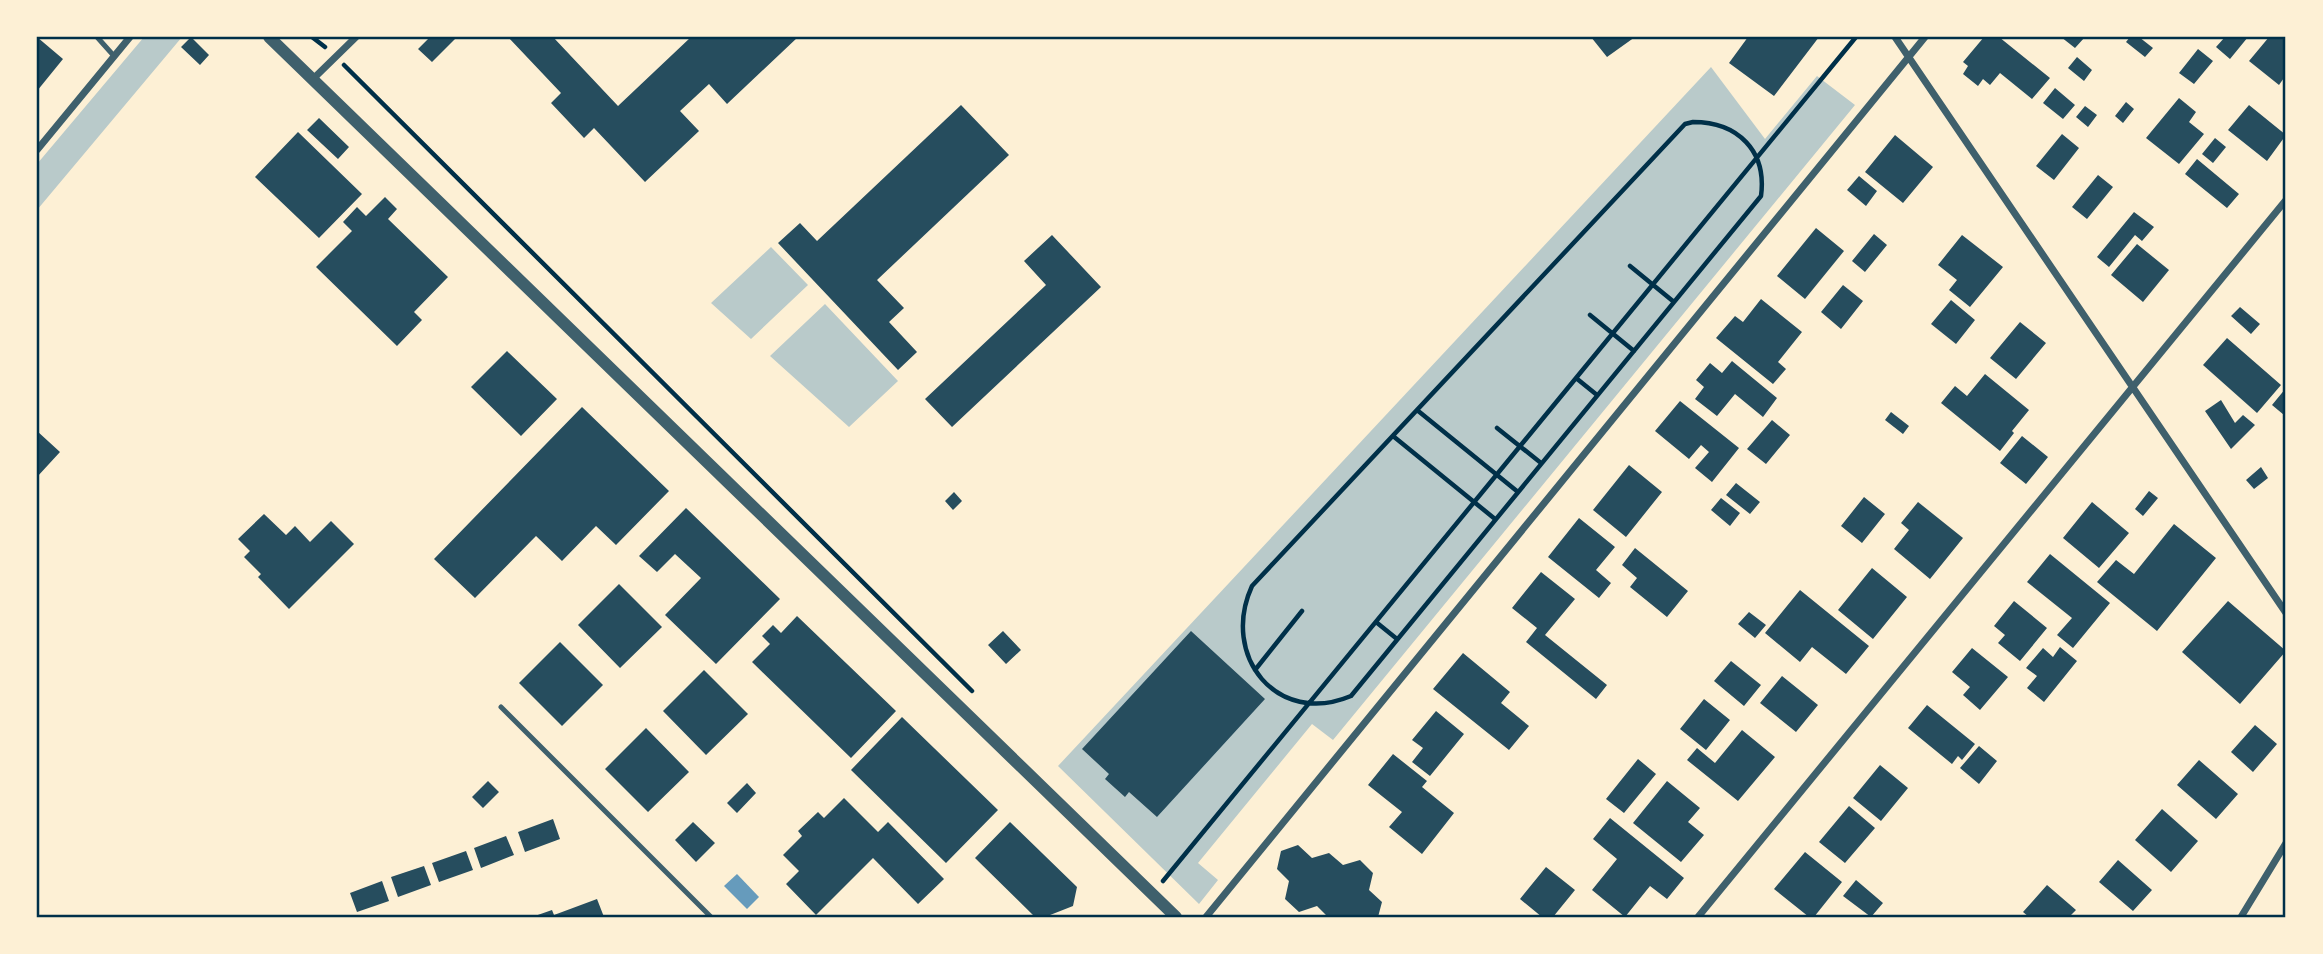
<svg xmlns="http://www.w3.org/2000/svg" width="2323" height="954" font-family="'DejaVu Sans',sans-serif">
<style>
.green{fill:#b9caca}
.water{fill:#669bbc}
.building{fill:#264d5e}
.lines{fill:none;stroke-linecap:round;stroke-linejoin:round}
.path{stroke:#003049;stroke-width:4.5}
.service{stroke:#3f606c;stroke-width:5}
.minor{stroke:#3f606c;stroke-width:7}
.tertiary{stroke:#3f606c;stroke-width:12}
.neatline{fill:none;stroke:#003049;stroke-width:2.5}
</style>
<rect width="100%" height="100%" fill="#fdf0d5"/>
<path class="green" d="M 144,37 L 182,37 L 37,210 L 37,164 Z
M 1711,67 L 1765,139 L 1817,76 L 1855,105 L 1333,740 L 1312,724 L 1198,863 L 1218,880 L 1199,904 L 1058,766 Z
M 771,247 L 808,285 L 751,339 L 711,303 Z
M 825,304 L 898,381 L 849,427 L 770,356 Z"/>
<path class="water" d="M 737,874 L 759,897 L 747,909 L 724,886 Z"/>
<path class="building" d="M 37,37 L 63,59 L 37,91 Z
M 191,37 L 209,55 L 200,65 L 181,47 Z
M 430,37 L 452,37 L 455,39 L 432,62 L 418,49 Z
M 508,37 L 553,37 L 618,106 L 691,37 L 798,37 L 727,104 L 709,84 L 680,111 L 699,131 L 645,182 L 594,128 L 584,138 L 551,103 L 561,93 Z
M 1591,37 L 1635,37 L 1607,57 Z
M 1748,37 L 1819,37 L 1774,96 L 1729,63 Z
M 1984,37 L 1999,37 L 2050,78 L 2032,99 L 2000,73 L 1990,85 L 1983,79 L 1978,86 L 1963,74 L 1968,66 L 1963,62 Z
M 2061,37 L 2085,37 L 2075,48 Z
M 2130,37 L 2139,37 L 2153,48 L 2145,57 L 2126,42 Z
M 2225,37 L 2248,37 L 2230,59 L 2216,47 Z
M 2269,37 L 2286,37 L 2286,75 L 2279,85 L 2249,61 Z
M 2198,49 L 2213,61 L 2194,84 L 2179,73 Z
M 2077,57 L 2092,70 L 2084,81 L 2068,68 Z
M 2055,88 L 2075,105 L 2063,119 L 2043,103 Z
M 2179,98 L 2196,112 L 2189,122 L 2204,134 L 2179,164 L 2146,138 Z
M 2126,102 L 2134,109 L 2123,123 L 2115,116 Z
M 961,105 L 1009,155 L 877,280 L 904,308 L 889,322 L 917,352 L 898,370 L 778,243 L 800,223 L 817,241 Z
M 2249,105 L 2286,135 L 2267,161 L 2228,130 Z
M 2085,106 L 2097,115 L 2088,127 L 2076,117 Z
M 319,118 L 349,147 L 338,159 L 307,130 Z
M 298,132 L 362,194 L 319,238 L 255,177 Z
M 2062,134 L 2079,148 L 2054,180 L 2036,166 Z
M 1895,135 L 1933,167 L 1903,203 L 1865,172 Z
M 2215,138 L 2226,147 L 2213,163 L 2202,154 Z
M 2197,159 L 2239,194 L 2227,208 L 2185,174 Z
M 2098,175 L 2113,187 L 2087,219 L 2072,207 Z
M 1859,176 L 1877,191 L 1866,206 L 1847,190 Z
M 385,197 L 397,209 L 388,219 L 448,277 L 414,312 L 422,320 L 397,346 L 316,267 L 352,231 L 343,222 L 357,207 L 366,216 Z
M 2134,212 L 2154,227 L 2142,241 L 2135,235 L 2109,267 L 2097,257 Z
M 1816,228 L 1844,251 L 1805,299 L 1777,276 Z
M 1874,234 L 1887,245 L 1865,272 L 1852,261 Z
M 1052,235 L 1101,287 L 952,427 L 925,399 L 1046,285 L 1024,261 Z
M 1962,235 L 2003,267 L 1970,307 L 1949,290 L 1957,280 L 1938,265 Z
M 2137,244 L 2169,270 L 2143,302 L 2111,275 Z
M 1843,285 L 1863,301 L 1841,329 L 1821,312 Z
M 1761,299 L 1802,332 L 1778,362 L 1786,369 L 1773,384 L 1716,338 L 1735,316 L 1743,322 Z
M 1951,300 L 1975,320 L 1956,344 L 1931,324 Z
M 2240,307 L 2260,324 L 2251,334 L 2231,316 Z
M 2020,322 L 2046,343 L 2016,379 L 1990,358 Z
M 2227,338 L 2281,385 L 2257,413 L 2203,365 Z
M 507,351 L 557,399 L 521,436 L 471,387 Z
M 1732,361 L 1777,398 L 1763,417 L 1735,394 L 1717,416 L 1695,399 L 1704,387 L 1696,380 L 1710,363 L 1722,373 Z
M 1985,374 L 2029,410 L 2012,431 L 2014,433 L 2000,451 L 1941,403 L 1955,386 L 1967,396 Z
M 2286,388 L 2286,412 L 2284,415 L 2272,405 Z
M 2221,400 L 2235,423 L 2243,415 L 2255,425 L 2231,449 L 2205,411 Z
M 1680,401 L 1739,448 L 1712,482 L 1695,468 L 1709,452 L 1701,445 L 1689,459 L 1655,431 Z
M 582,407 L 669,491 L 616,545 L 596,526 L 562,561 L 536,536 L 475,598 L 434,559 Z
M 1891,412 L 1909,426 L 1903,434 L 1885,420 Z
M 1772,420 L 1790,435 L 1766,464 L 1747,449 Z
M 37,431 L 60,452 L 37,477 Z
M 2022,436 L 2048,457 L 2026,484 L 2000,463 Z
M 1629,465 L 1662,492 L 1626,537 L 1593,510 Z
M 2261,467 L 2268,478 L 2254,489 L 2246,480 Z
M 1736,483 L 1760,502 L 1750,514 L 1726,495 Z
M 2149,491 L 2158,498 L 2143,516 L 2135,509 Z
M 954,492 L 962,501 L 953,510 L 945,501 Z
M 1864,497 L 1885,514 L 1862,543 L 1841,526 Z
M 1721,498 L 1740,513 L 1730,526 L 1711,510 Z
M 1918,502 L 1963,538 L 1930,579 L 1894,549 L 1909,530 L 1901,523 Z
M 2092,502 L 2129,533 L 2099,568 L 2063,538 Z
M 686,508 L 780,599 L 716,664 L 665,615 L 701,578 L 675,554 L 657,572 L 639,556 Z
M 264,514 L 286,535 L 295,526 L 310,542 L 331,521 L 354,544 L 289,609 L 258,577 L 261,574 L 244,557 L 250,551 L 238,539 Z
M 1579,518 L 1615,547 L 1596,570 L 1611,583 L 1599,598 L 1548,557 Z
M 2174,524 L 2216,558 L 2157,631 L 2097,582 L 2116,560 L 2134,574 Z
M 1635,548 L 1688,591 L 1667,617 L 1630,587 L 1637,578 L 1622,565 Z
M 2050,554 L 2110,603 L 2073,648 L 2057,635 L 2072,618 L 2027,582 Z
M 1872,568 L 1907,597 L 1873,639 L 1838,610 Z
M 1541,572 L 1575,599 L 1545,635 L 1607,685 L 1596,699 L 1526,642 L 1537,628 L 1512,608 Z
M 619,584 L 662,627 L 620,668 L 578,625 Z
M 1800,590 L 1869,646 L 1846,674 L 1812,647 L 1800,662 L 1765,633 Z
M 2014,601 L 2047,628 L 2020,661 L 1998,643 L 2005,635 L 1994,626 Z
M 2228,601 L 2286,651 L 2240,704 L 2182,652 Z
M 1749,612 L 1766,625 L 1755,638 L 1738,624 Z
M 797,616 L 896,711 L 851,758 L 752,662 L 770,644 L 762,636 L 773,625 L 781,633 Z
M 1003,631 L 1021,650 L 1006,664 L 988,645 Z
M 1191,631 L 1265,699 L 1157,817 L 1129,792 L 1125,797 L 1105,779 L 1109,774 L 1082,749 Z
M 560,642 L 603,685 L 562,726 L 519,683 Z
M 2060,647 L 2077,661 L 2044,702 L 2027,688 L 2037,676 L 2026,668 L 2043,648 L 2053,657 Z
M 1972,648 L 2008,677 L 1980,710 L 1963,695 L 1970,687 L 1952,672 Z
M 1463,653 L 1510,692 L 1501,703 L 1529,726 L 1509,750 L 1433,689 Z
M 1731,661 L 1761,685 L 1744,706 L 1714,681 Z
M 704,670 L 748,714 L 706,755 L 663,711 Z
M 1782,676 L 1818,705 L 1796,732 L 1760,703 Z
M 1704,699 L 1730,720 L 1706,750 L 1680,729 Z
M 1927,705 L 1975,744 L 1962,760 L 1958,756 L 1952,764 L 1908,728 Z
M 1436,711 L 1464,734 L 1430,776 L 1412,762 L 1423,748 L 1412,740 Z
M 902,717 L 998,810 L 946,863 L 851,770 Z
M 2255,725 L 2277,744 L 2253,772 L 2231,752 Z
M 646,728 L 689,772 L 648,812 L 605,769 Z
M 1742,730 L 1775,757 L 1738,801 L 1687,760 L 1697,748 L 1715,763 Z
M 1979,746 L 1997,761 L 1979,784 L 1960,768 Z
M 1393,754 L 1427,781 L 1422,787 L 1454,813 L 1422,854 L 1389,827 L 1402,812 L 1368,785 Z
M 1638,759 L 1656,774 L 1624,813 L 1606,799 Z
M 2199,760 L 2238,794 L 2216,819 L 2177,785 Z
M 1880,765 L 1908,788 L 1881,821 L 1853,798 Z
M 488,781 L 499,792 L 483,808 L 472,797 Z
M 1667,781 L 1700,808 L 1688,822 L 1704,835 L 1681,862 L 1633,823 Z
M 747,783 L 756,793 L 737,813 L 727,803 Z
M 844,798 L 878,832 L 888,822 L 944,879 L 918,904 L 873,858 L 816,915 L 786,884 L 799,871 L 783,855 L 802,836 L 798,831 L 818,812 L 824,818 Z
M 1849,806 L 1875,828 L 1845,863 L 1819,842 Z
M 2162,809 L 2198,841 L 2171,872 L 2135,840 Z
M 1610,818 L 1684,878 L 1667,899 L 1650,886 L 1625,917 L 1592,890 L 1617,859 L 1593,839 Z
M 553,819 L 560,839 L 525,852 L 518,832 Z
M 693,822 L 715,843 L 696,862 L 675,840 Z
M 1010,822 L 1077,887 L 1073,906 L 1045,917 L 1035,917 L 975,858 Z
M 506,836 L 514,855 L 481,868 L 474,848 Z
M 1298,845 L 1312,858 L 1329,853 L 1343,865 L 1360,860 L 1373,873 L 1369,890 L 1382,902 L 1378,917 L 1328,917 L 1317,906 L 1299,912 L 1285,899 L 1289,881 L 1277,869 L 1281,851 Z
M 466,851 L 473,870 L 439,882 L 432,863 Z
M 1805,852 L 1842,882 L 1814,917 L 1809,917 L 1774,889 Z
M 2118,860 L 2152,890 L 2133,911 L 2099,882 Z
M 424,866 L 431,885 L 398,897 L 391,877 Z
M 1546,867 L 1575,890 L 1553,917 L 1542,917 L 1520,899 Z
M 1856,880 L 1883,903 L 1871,917 L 1843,896 Z
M 382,881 L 389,901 L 357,912 L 350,893 Z
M 2047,885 L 2076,910 L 2069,917 L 2029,917 L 2023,912 Z
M 597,899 L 604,917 L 532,917 L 552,910 L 554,915 Z"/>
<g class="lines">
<path class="path" d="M 312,37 L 325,47
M 344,65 L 972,691
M 1693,122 C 1738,122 1767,151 1761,196 L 1351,696 C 1277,727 1220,656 1252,586 L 1685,124 Z
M 1630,266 L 1674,302
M 1590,315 L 1634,351
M 1576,378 L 1597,395
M 1417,410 L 1518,492
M 1497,428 L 1541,463
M 1393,436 L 1495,519
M 1376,622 L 1397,639
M 1255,670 L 1302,611
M 1163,881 L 1856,37"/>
<path class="service" d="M 97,37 L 114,56
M 501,707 L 711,917"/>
<path class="minor" d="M 1895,37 L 2286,613
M 314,78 L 356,37
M 37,150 L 130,37
M 1206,917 L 1925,37
M 1698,917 L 2286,200
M 2241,917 L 2286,843"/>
<path class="tertiary" d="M 269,37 L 1176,917"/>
</g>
<rect width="2323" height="954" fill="none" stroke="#fdf0d5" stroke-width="77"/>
<rect x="38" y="38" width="2246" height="878" class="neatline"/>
</svg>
